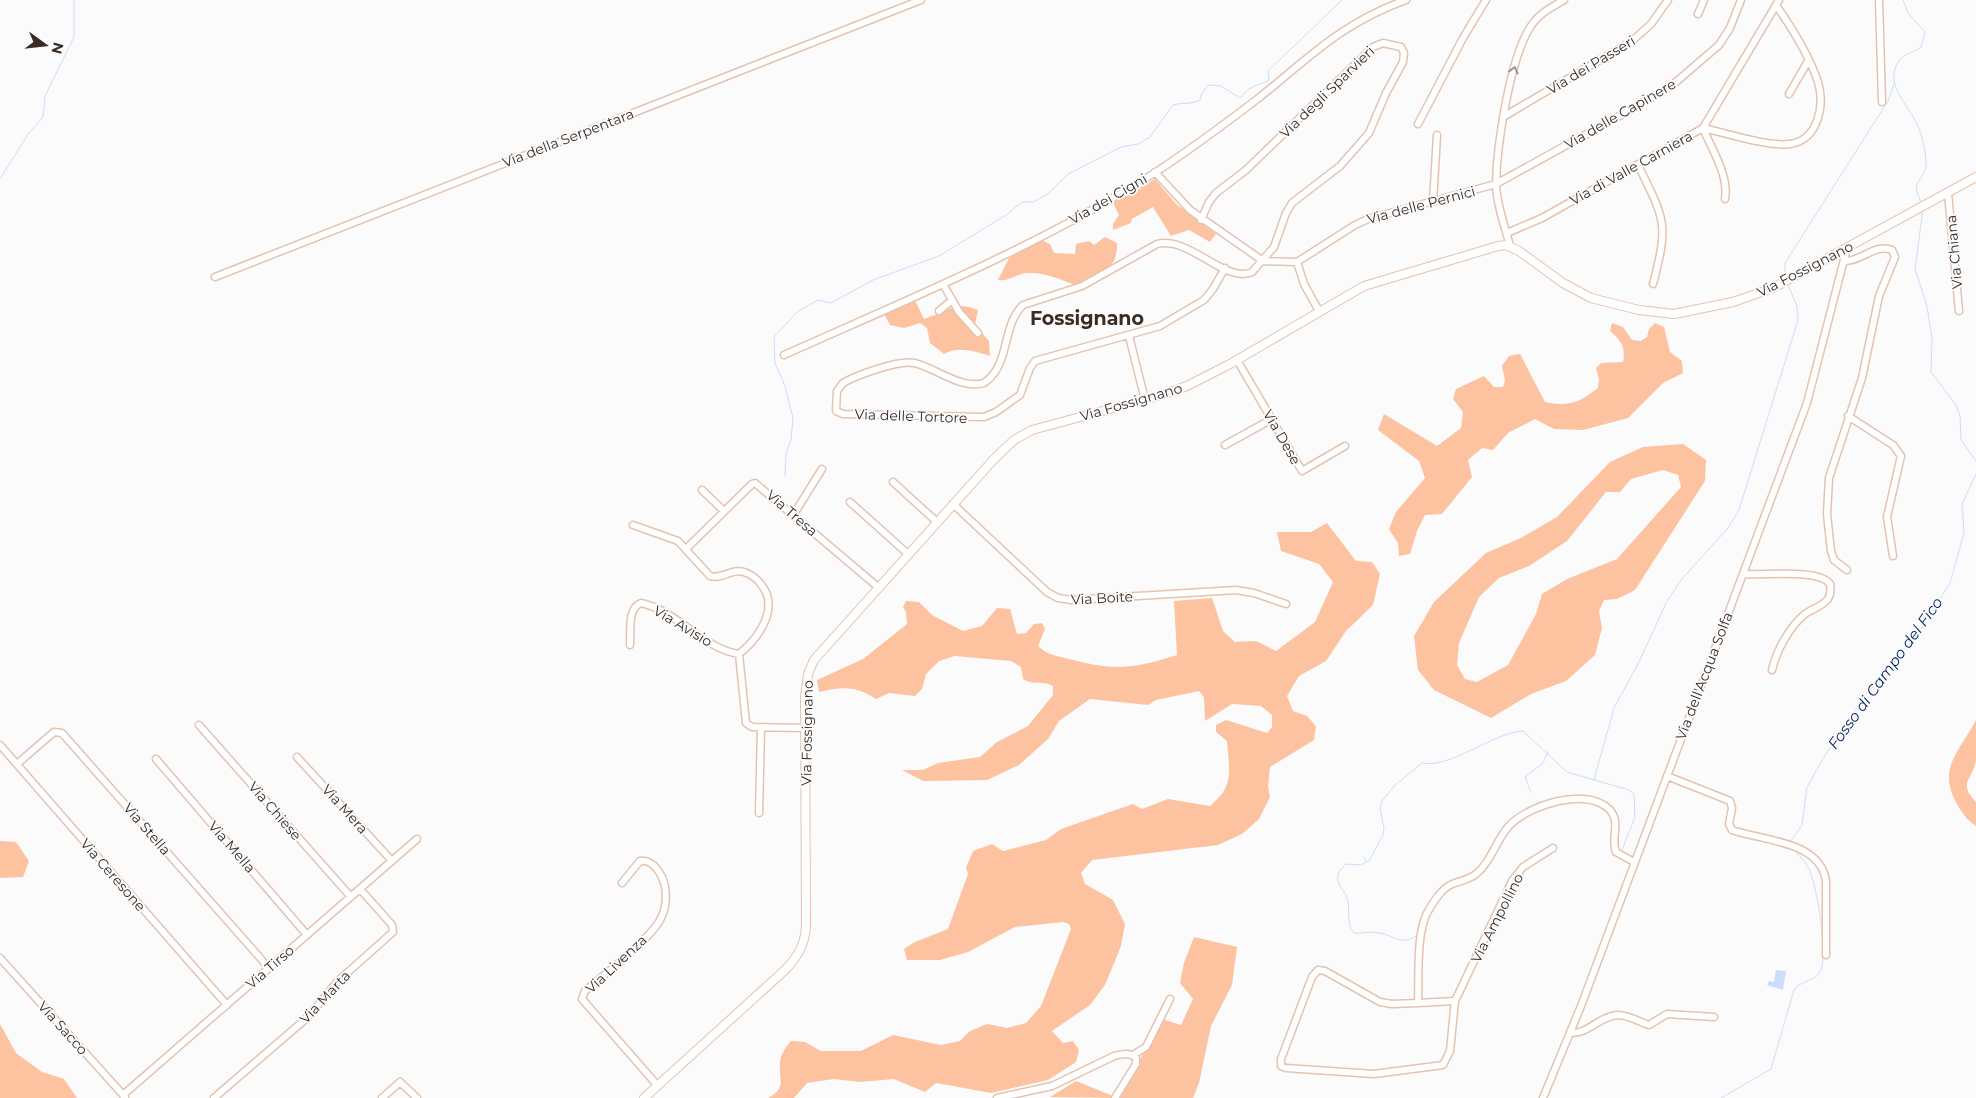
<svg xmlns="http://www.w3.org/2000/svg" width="1976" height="1098" font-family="Montserrat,sans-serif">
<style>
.green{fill:#fdc3a0;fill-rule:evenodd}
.water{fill:#ccddf9}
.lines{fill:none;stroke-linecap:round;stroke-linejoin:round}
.stream{stroke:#ccddf9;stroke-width:1}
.minor-casing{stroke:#e4c3af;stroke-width:9}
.tertiary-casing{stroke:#e4c3af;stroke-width:10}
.minor{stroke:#fff;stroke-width:6}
.tertiary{stroke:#fff;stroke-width:8}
.oneway{stroke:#9c9692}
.labels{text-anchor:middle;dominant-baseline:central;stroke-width:4;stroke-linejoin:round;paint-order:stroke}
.street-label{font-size:14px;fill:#392c25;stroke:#fbfbfb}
.water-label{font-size:15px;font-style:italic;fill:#062661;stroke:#fbfbfb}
.district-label{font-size:19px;font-weight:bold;fill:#392c25;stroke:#fbfbfb}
</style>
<rect width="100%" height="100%" fill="#fbfbfb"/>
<path class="green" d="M 1155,179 L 1176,204 L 1216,234 L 1210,242 L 1189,230 L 1171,236 L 1153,207 L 1132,219 L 1131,223 L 1113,230 L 1113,224 L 1119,215 L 1113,203 Z
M 1105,237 L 1117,243 C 1118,271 1099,274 1078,286 C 1062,280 1045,272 1028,273 C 1017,273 1009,282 998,280 L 1009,258 L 1042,240 L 1050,244 L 1054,253 L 1075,254 L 1076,244 L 1089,241 L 1094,245 Z
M 914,298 L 924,319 C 945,313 955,300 978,310 L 975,325 L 989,341 L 990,356 C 975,351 958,346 944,354 L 930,343 L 927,328 L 920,323 L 904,328 L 890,325 L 883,312 Z
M 1612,323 L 1623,327 L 1632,340 L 1641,341 L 1647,337 L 1649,329 L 1655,323 L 1664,327 L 1670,352 L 1682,361 L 1683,373 L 1663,383 L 1628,418 L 1583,430 L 1554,429 L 1535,419 L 1508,433 L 1493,450 L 1482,448 L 1468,460 L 1472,477 L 1442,514 L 1425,515 L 1417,531 L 1410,554 L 1399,556 L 1398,543 L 1389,529 L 1396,512 L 1425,478 L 1419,461 L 1378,430 L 1384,414 L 1437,446 L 1461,428 L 1463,412 L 1453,399 L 1456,389 L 1484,376 L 1494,387 L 1503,387 L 1505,381 L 1502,366 L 1509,356 L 1520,354 L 1545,402 C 1569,407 1578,403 1598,388 L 1599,379 L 1596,368 L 1601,363 L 1623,362 C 1626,348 1621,340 1610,331 Z
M 1683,444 L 1706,460 L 1705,481 L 1635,590 L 1617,599 L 1604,600 L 1599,611 L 1602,628 L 1595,655 L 1566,681 L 1531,694 L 1491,718 L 1434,690 L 1418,670 L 1414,636 L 1434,602 L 1486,553 L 1521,538 L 1557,517 L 1610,462 L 1643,447 ZM 1663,470 L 1678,475 L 1681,487 L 1617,559 L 1567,579 L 1542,594 L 1536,614 L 1508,665 L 1477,682 L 1465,679 L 1457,665 L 1459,643 L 1479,597 L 1499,578 L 1529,566 L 1567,541 L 1606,492 L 1620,492 L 1631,479 Z
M 1327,523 L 1356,561 L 1372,562 L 1380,574 L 1373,605 L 1346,631 L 1326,661 L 1299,676 L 1287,696 L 1293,711 L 1307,716 L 1316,726 L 1314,740 L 1270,767 L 1268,786 L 1270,797 L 1259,819 L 1242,834 L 1218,845 L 1092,860 L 1081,873 L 1085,884 L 1113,900 L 1125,924 L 1121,946 L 1105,985 L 1090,1005 L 1052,1031 L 1063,1043 L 1073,1041 L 1079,1050 L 1076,1062 L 1048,1080 L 991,1093 L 936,1083 L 925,1092 L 894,1079 L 860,1082 L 834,1079 L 807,1083 L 794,1098 L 768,1098 C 788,1087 778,1080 780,1063 C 780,1055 786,1047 791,1041 L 805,1042 L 821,1051 L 861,1051 L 893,1035 L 941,1045 L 960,1041 L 970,1031 L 987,1024 L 1007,1028 L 1026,1023 L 1041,1006 L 1071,929 L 1069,924 L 1063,922 L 1015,927 L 968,952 L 940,960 L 907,960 L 904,949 L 915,942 L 948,929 L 968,874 L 966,868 L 973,851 L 992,844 L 1003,851 L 1046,840 L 1061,829 L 1133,804 L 1142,809 L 1168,799 L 1210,806 C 1235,786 1229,770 1227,741 L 1216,732 L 1216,725 L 1226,720 L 1267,733 L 1272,727 L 1272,715 L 1261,706 L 1232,704 L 1205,721 L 1204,697 L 1199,691 L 1156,700 L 1148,705 L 1090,699 L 1059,721 L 1048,739 L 1019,765 L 987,780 L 923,781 L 902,770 L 923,770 L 938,763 L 980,757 L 997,742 L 1028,726 L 1053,695 L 1053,686 C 1043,680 1033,686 1023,679 L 1021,667 L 1011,661 L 955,656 L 939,661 L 926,674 L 922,689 L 915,696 L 889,693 L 876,699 C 854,685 843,687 819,692 L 817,680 L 863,659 L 907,624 L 906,612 L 903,607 L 906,601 L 919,602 L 932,615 L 963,631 L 982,626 L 997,608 L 1010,609 L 1017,634 L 1026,633 L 1034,624 L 1042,623 L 1045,629 L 1038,646 C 1047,655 1057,656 1069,659 C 1114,671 1133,669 1177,655 L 1174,601 L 1212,598 L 1223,631 L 1235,642 L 1256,641 L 1276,651 L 1315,622 L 1333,582 L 1319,564 L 1281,551 L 1277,532 L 1311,532 Z
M 1976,720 C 1976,733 1976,748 1976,760 C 1973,780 1957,782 1976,802 L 1976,826 C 1967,820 1964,815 1958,806 C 1936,768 1959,753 1976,720 Z
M 0,841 L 16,842 L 29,861 L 23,877 L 0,878 Z
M 1194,937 L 1237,947 L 1232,985 L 1211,1026 L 1199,1083 L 1193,1098 L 1119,1098 L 1162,1019 L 1181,1025 L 1193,999 L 1180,983 L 1184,963 Z
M 0,1024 L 16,1053 L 42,1072 L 64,1079 L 77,1098 L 0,1098 Z
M 1076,1081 L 1118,1098 L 1050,1097 Z"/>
<path class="water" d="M 1776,970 L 1786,971 L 1783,990 L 1767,985 L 1769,981 L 1774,982 Z"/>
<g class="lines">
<path class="stream" d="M 1903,0 L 1908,13 L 1925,32 L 1921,47 C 1914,53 1904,53 1899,61 C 1883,84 1908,104 1917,124 C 1922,135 1926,152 1926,165 C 1926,175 1917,180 1916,189 L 1921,203
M 0,179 L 28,134 L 43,117 L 45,96 L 74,37 L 74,0
M 1923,209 L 1915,269 L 1927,306 L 1932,338 L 1931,372 L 1956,405 L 1960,416 L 1961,440 L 1976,461
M 1785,277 L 1785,263 L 1888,101 L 1894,84
M 785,476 L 786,454 L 791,440 L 793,418 L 785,386 L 775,363 L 774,337 L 797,312 L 818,300 L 831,303 L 873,280 L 939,256 L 1006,215 L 1022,202 L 1033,202 L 1048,194 L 1068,174 L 1121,147 L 1138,144 L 1150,137 L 1173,105 C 1183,102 1191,105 1200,100 L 1202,93 L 1208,85 L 1221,86 L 1240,98 C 1251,84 1255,88 1269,80 L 1268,71 L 1342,0
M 1594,780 L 1614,708 L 1639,662 L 1667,601 L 1681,580 L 1728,528 L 1739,510 L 1798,320 L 1797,306 L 1787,283
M 1531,792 L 1525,777 L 1543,763 L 1548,752
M 1791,841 L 1802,825 L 1807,787 L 1824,757 L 1866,695 L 1919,632 L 1950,583 L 1964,533 L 1962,504 L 1976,474
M 1364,857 L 1366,862
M 1417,936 C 1397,946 1397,936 1379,933 C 1371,931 1362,934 1354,933 C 1346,923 1350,914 1348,902 C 1346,887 1327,881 1346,864 L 1361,865 L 1369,861 L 1383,835 L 1384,828 L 1380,808 L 1382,801 L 1394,786 L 1422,763 C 1450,769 1492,733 1523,731 L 1567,772 L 1629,790 L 1634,794 L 1635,817 L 1622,850
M 1721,1098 L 1771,1069 L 1794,990 C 1801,980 1817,981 1821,970 C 1828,953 1817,886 1809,869 C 1806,862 1800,857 1795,851"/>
<g class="minor-casing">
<path id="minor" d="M 1879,0 L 1882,102
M 1698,14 L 1704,0
M 1789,94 L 1808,61
M 1503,117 L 1632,41 L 1651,24 L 1668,0
M 1418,124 L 1463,38 L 1486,0
M 1703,128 C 1726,133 1768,147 1790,144 C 1818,140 1825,106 1818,82 C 1809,55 1792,28 1776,5
M 1703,128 C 1712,150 1729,175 1725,199
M 1638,165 C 1665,220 1669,223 1653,284
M 1155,172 L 1190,210 L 1263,261 L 1297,262 L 1304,284 L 1319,311
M 1948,193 L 1959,311
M 1433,202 L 1437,135
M 1201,220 L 1209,202 L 1216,193 L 1246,170 L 1373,47 L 1383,43 L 1401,47 L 1404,53 L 1403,62 L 1386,93 L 1369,133 L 1340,166 L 1292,203 L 1286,213 L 1274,247 L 1252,272 C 1225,284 1190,236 1157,244 L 1082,286 L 1023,305 C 1001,326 1011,365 984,383 C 960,390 935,367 914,363 C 898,360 857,375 843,383 L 837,391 L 836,411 L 843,414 L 984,417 L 996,412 L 1020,395 L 1030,368 L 1035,361 L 1160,326 L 1204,300 L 1213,289 L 1225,268
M 1507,233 L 1542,218 L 1703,128 L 1779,0
M 1510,246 C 1505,227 1496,203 1496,183 C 1497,144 1510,57 1531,26 C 1538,14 1552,7 1564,0
M 1844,261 C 1861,262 1875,243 1892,250 L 1895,257 L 1879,296 L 1862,378 L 1829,478 L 1827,514 L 1831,551 L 1834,560 L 1847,570
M 1297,262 L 1355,225 L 1368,219 L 1496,184 L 1650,99 L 1676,82 L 1719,45 L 1730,28 L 1741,0
M 215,277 L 921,0
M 943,284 L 959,312 L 978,333
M 939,311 L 952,300
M 1129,336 L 1145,400
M 784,355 C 909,299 1039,246 1156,172 C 1191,149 1226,123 1260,97 C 1311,56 1342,23 1406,0
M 1237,360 L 1302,471 L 1345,446
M 1848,416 L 1893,445 L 1901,456 L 1887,517 L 1893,556
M 1225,445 L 1272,419
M 893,482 L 937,522
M 702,490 L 724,511
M 850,502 L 908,554
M 953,504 L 1047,592 L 1058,598 L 1072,600 L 1236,590 L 1254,593 L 1286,604
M 794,514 L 822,469
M 633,525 L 678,541 L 710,576 C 721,580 732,568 744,572 C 750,574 756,578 760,583 C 781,607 759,638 739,654 L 746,723 L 752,727 L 805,728
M 687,548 L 752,484 L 755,483 L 878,587
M 1743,574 C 1762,576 1819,568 1830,584 C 1831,589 1831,594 1828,599 C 1823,606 1812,609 1805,614 C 1790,626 1776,651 1772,670
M 630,645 C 631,633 627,608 641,603 C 678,611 703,649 739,654
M 199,725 L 351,897
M 0,745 L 227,1005
M 297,757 L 392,861
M 156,759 L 307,935
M 17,764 L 54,732 L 62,733 L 269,968
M 1667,776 L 1730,801 L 1732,808 L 1729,824 L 1732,830 C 1762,841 1820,840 1826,881 L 1826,955
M 759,813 L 761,728
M 622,883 L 640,861 C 648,860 655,865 659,872 C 668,885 668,906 660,920 C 650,939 604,975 585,991 L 582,999 L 658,1086
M 0,958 L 125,1097
M 1455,1001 L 1418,1003 C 1419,977 1416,935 1427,913 C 1434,901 1442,887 1455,883 C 1463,880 1470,879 1476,874 C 1491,862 1496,841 1508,827 C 1526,806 1586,786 1609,809 C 1622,822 1610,838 1616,852 L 1634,862
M 1418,1003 L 1392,1004 L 1380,1002 L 1325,971 L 1318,970 L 1312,977 L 1281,1059 L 1281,1066 L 1286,1068 L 1374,1074 L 1443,1065 L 1450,1051 L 1455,1001 L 1512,881 L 1523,867 L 1553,848
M 1570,1033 C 1589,1034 1599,1016 1618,1015 C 1629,1015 1639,1022 1649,1025 L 1667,1014 L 1714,1017
M 1133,1055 L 1146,1047 L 1170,999
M 123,1095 L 417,839
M 214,1098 L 308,1017 L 338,981 L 393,932 L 392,925 L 360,889
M 382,1098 L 400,1082 L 417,1098
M 997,1098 L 1052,1086 L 1114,1056 C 1122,1054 1130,1052 1136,1058 L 1136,1064 L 1115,1098
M 1543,1098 L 1581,1006 L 1807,403 L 1847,248"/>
</g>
<g class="tertiary-casing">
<path id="tertiary" d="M 644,1098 L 785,970 C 798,957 805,944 806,926 L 805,697 L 808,674 L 814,660 L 994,459 L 1014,440 L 1032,430 L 1162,395 L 1187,386 L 1230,364 L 1364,286 L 1498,246 L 1506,245 L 1519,251 L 1563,283 L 1591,298 L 1639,310 L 1674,314 L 1733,302 L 1773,288 L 1976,177"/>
</g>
<use href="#minor" class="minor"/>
<use href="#tertiary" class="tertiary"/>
</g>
<defs><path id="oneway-chevron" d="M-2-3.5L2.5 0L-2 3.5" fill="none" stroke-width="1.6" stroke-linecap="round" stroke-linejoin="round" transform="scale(1.25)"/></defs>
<use class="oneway" href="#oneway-chevron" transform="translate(1514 70) rotate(-76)"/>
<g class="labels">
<g class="street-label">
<text transform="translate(1591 65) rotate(-31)">Via dei Passeri</text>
<text transform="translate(1327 92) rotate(-44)">Via degli Sparvieri</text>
<text transform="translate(1620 114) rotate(-30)">Via delle Capinere</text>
<text transform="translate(568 138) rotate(-21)">Via della Serpentara</text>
<text transform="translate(1631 168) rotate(-29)">Via di Valle Carniera</text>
<text transform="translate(1108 199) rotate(-30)">Via dei Cigni</text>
<text transform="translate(1421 205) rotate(-15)">Via delle Pernici</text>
<text transform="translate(1954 252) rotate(-95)">Via Chiana</text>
<text transform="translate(1805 269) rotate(-27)">Via Fossignano</text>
<text transform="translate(1131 402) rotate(-16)">Via Fossignano</text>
<text transform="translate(911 416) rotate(2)">Via delle Tortore</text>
<text transform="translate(1282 437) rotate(60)">Via Dese</text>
<text transform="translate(792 513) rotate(41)">Via Tresa</text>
<text transform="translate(1102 598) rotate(-3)">Via Boite</text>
<text transform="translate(683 626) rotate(31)">Via Avisio</text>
<text transform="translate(1704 676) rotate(-69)">Via dell'Acqua Solfa</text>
<text transform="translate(807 733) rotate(-89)">Via Fossignano</text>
<text transform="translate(345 809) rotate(48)">Via Mera</text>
<text transform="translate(275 811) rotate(49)">Via Chiese</text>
<text transform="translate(147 829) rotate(49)">Via Stella</text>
<text transform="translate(232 847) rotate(49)">Via Mella</text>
<text transform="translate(113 875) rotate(49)">Via Ceresone</text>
<text transform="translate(1497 918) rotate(-63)">Via Ampollino</text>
<text transform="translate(616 964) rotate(-43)">Via Livenza</text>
<text transform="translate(270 967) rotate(-41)">Via Tirso</text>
<text transform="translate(325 997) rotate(-47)">Via Marta</text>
<text transform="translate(63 1028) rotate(48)">Via Sacco</text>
</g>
<g class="water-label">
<text transform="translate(1885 673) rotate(-54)">Fosso di Campo del Fico</text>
</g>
<g class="district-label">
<text x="1087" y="318">Fossignano</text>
</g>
</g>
<g transform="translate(45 45) rotate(105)" stroke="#fbfbfb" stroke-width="4" paint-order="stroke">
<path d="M0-4L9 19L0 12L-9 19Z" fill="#392c25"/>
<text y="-8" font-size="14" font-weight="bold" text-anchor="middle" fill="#392c25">N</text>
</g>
</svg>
